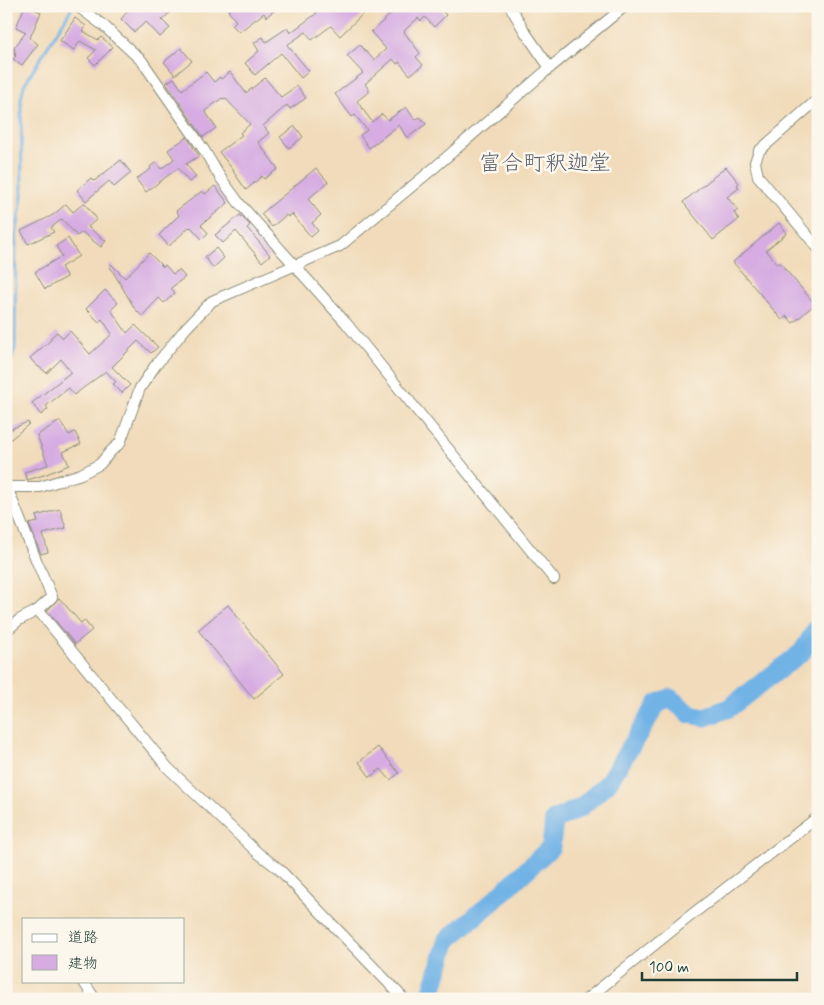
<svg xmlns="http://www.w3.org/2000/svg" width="824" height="1005" font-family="Mynerve,'Klee One',sans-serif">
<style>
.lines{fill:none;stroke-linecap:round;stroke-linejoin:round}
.stream{stroke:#72b3e6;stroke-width:3}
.river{stroke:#72b3e6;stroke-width:19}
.building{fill:#d6ace2}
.minor-casing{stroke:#888c77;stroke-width:12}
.minor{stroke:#fff;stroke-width:10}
.labels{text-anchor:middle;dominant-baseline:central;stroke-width:5;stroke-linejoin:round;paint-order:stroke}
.quarter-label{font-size:22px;fill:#5f6471;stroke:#fbf7ec}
</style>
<rect width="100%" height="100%" fill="#fbf7ec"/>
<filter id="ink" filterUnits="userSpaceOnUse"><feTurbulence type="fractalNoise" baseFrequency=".02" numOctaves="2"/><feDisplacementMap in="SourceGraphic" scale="10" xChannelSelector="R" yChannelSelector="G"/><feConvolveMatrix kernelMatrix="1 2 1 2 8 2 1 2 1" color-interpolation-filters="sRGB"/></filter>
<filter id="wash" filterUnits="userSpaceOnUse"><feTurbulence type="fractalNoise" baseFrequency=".0096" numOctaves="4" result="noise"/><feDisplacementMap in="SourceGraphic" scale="20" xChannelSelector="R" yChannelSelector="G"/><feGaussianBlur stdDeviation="1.12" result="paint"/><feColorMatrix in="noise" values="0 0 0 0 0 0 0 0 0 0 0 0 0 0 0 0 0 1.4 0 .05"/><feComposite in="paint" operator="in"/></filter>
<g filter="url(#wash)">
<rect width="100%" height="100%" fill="#f1dbba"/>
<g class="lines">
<path class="stream" d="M 6,378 L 15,348 L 16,237 L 22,196 L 21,99 L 24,85 L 73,6
M 6,623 L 16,616"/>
<path class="river" d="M 427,999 L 432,991 L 448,939 L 490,904 L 551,847 L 554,820 L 580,808 L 608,783 L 657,704 L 670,698 L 690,714 L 705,717 L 729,708 L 802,652 L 818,626"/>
</g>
<g id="blocks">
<path class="building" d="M 25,6 L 34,6 L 33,9 L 41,12 L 30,38 L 38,44 L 22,65 L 13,59 L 16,56 L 14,55 L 16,53 L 14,52 L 15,50 L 14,48 L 26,32 L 16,27 Z
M 132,6 L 177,6 L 162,20 L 170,28 L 160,37 L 146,22 L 134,32 L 121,19 Z
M 234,6 L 280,6 L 266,17 L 264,13 L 239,32 L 232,25 L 236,21 L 228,11 Z
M 311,6 L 371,6 L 340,36 L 331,26 L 312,40 L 306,32 L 287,45 L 309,71 L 301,78 L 281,53 L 255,75 L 245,63 L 259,51 L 254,43 L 263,37 L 266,42 L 287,28 L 290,33 L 317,13 Z
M 386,6 L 438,6 L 446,15 L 434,27 L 425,17 L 421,21 L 418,18 L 404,31 L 405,32 L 404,32 L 420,53 L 416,57 L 423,65 L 410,75 L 399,62 L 397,64 L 393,59 L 365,84 L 370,91 L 357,101 L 372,122 L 382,114 L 388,120 L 406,107 L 415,120 L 420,117 L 426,124 L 407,138 L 399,125 L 369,148 L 360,135 L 367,130 L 355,115 L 352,117 L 335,94 L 363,73 L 347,56 L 360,45 L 374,60 L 386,49 L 371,32 L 392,13 L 393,12 Z
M 75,18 L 86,26 L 83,31 L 98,40 L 101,37 L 113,47 L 95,65 L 88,58 L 96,50 L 80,41 L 74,50 L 60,41 Z
M 181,48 L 192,61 L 175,75 L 164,62 Z
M 206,72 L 214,82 L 220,77 L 221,79 L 230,72 L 246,93 L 265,78 L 281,97 L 297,86 L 306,98 L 290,109 L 287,105 L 263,126 L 269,133 L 258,142 L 278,169 L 264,179 L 262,176 L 246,190 L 233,171 L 234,171 L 219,152 L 242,135 L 240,133 L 250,124 L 225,98 L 223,99 L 222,98 L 205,111 L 216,128 L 203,137 L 166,83 L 174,78 L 182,90 Z
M 295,126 L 303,137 L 289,148 L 280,137 Z
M 187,137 L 199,156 L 186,164 L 196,177 L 189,182 L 178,168 L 146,192 L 136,179 L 151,169 L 150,167 L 156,162 L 161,169 L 174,159 L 168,150 Z
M 121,160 L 131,173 L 114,187 L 109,181 L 86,201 L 77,190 L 91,178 L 94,181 Z
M 726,167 L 739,183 L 737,185 L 739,188 L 727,197 L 738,210 L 734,213 L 739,219 L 713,240 L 683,202 Z
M 316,168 L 328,182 L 308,199 L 321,215 L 312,223 L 318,231 L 311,237 L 292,214 L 288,217 L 286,215 L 272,227 L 261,214 Z
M 215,186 L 228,203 L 201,225 L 208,233 L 202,239 L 191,227 L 190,228 L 189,227 L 169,246 L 159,235 L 179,215 L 176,211 L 202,191 L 205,194 Z
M 84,203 L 97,219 L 88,227 L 106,241 L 101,247 L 82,232 L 77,236 L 62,219 L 51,228 L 54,232 L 28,244 L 21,231 L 53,215 L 66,204 L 73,212 Z
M 240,215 L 250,225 L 247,228 L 270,255 L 262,262 L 236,231 L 223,243 L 215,235 Z
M 779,223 L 787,233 L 766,250 L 777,264 L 779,262 L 815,304 L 793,323 L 787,316 L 782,320 L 733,262 Z
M 68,238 L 79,256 L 61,267 L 67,277 L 45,289 L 35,272 L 62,256 L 56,246 Z
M 216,248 L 224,258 L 213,268 L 205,257 Z
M 149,253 L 163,267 L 165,265 L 173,274 L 179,270 L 185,277 L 171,288 L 175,293 L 164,303 L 159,298 L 142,316 L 135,309 L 109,265 L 111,264 L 125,278 Z
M 105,290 L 118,303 L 111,310 L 127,333 L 135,325 L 158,347 L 151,353 L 138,341 L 112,367 L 130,385 L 122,393 L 113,384 L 116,382 L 106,371 L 74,395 L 69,388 L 46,406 L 48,409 L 41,415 L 32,403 L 71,372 L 61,359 L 47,373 L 35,364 L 30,358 L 52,339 L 50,338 L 57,332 L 63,338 L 70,331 L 90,354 L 112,334 L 102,319 L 99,322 L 86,309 Z
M 60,421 L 69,435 L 75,432 L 81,444 L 63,452 L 69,465 L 44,475 L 27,480 L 24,472 L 48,465 L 37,435 Z
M 28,422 L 29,424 L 6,443 L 6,431 Z
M 60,509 L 66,528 L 43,534 L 48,552 L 41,554 L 29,524 L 38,522 L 36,516 Z
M 59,598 L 81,623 L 84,620 L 92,630 L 75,644 L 47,611 Z
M 228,605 L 284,674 L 254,699 L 198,630 Z
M 378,747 L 399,773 L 390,780 L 381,769 L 370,777 L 359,762 Z"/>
</g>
</g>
<g filter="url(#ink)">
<use href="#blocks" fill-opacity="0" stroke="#888c77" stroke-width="1"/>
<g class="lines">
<g class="minor-casing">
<path id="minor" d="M 77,6 L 104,26 L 142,61 L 204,150 L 220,177 L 239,203 L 346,323 L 554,579
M 510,6 L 525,32 L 550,68
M 818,99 L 759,151 L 755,162 L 758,176 L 818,248
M 6,487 L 40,487 L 81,474 L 100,464 L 111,451 L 120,443 L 140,388 L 155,366 L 186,328 L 212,301 L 340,246 L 434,168 L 546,71 L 625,6
M 7,487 L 37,562 L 52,597 L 38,610 L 168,768 L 258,853 L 279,869 L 404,999
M 6,631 L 19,620 L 38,610
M 83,981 L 95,999
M 587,999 L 690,916 L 818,817"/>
</g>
<use href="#minor" class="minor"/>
</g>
</g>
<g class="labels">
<g class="quarter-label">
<text x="545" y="164">富合町釈迦堂</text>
</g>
</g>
<rect width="824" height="1005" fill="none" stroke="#fbf7ec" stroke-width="25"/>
<rect x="22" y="918" width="162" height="65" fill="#fbf7ec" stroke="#a3ada2"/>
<rect x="32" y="934" width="25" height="8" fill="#ffffff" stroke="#a3ada2"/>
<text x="68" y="942" font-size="15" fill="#1f3d34">道路</text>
<rect x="32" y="955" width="25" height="15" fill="#d6ace2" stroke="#a3ada2"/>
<text x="68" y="968" font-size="15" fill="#1f3d34">建物</text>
<path d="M642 972v8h155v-8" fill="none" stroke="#1f3d34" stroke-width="2.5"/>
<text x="649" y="972" font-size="15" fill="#1f3d34" stroke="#fbf7ec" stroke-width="4" paint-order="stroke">100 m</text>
</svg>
